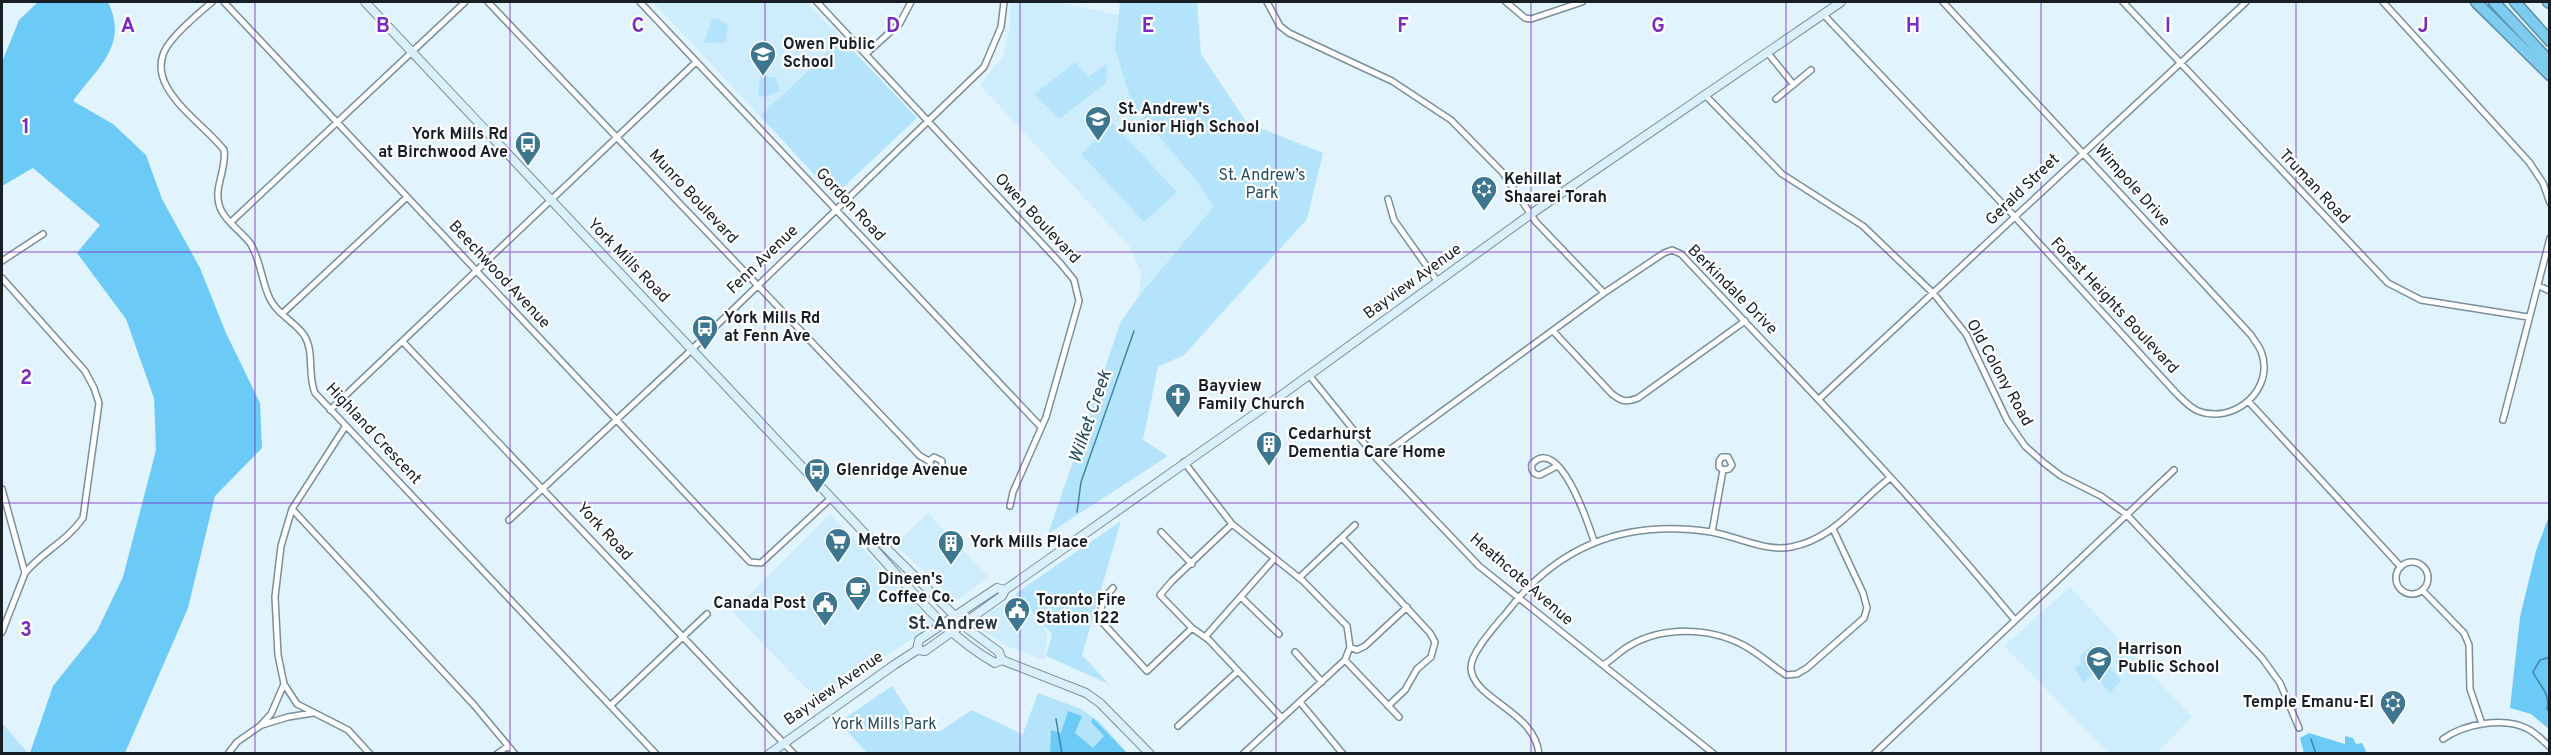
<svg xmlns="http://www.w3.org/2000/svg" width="2551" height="755" font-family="Overpass,sans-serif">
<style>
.built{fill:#cdecfc}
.green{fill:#b4e4fb}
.forest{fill:#6ccbf6}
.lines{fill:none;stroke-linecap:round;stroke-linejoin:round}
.stream{stroke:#4086a5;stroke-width:1.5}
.street-casing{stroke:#7a8f9a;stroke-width:8}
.secondary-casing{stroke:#7a8f9a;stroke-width:10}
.highway-casing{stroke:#598fa9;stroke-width:13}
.street{stroke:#fff;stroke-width:5}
.secondary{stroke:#d8f0fa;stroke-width:8}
.highway{stroke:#7dccf0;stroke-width:10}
.grid{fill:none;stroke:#7b2cbf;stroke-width:1.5;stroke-opacity:0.55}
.labels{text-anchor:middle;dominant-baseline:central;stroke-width:4.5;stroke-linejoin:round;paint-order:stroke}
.poi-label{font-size:16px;font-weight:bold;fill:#171f24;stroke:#fff;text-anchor:start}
.park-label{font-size:16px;fill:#244d5f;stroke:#fff}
.street-label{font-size:16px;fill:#171f24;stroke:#fff}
.water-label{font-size:18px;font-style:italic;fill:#204a5c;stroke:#fff}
.neighbourhood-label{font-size:18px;font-weight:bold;fill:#283b44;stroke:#fff}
.grid-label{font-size:20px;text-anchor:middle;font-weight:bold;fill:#7b2cbf;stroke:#fff;stroke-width:4.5;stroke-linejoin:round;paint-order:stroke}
</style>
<rect width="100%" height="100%" fill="#e1f4fd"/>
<path class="built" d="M 653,2 L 806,2 L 842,39 L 760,116 Z
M 1010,2 L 1057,2 L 1118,15 L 1116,48 L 1214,206 L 1139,296 L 1141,272 L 1130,247 L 980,85 L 1003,56 L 1010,27 Z
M 928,513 L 988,577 L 956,601 L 895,545 Z
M 830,514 L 934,624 L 819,701 L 732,612 Z
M 2070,587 L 2192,717 L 2157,753 L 2109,753 L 2004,646 Z
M 1014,596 L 1044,626 L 1047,637 L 1045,660 L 1009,647 L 979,628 L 977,624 L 980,619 Z"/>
<path class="green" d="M 1120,2 L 1197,2 L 1201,54 L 1247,123 L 1323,153 L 1307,219 L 1184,355 L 1158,367 L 1143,440 L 1168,456 L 1048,534 L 1121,321 L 1139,296 L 1214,206 L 1195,179 L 1132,104 L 1115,48 Z
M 716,18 L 728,25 L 726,42 L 704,43 L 712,19 Z
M 842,39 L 917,118 L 834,196 L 760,116 Z
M 1075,62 L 1088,77 L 1107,64 L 1107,82 L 1059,119 L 1035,94 Z
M 760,77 L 776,77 L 780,91 L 765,97 L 758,96 Z
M 1113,124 L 1177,192 L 1144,222 L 1081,154 Z
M 1121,521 L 1082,655 L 1109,684 L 1046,656 L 1052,634 L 1015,594 Z
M 2091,646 L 2102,666 L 2083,683 L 2075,667 L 2081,664 L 2080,656 Z
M 2107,667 L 2110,667 L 2121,680 L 2110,693 L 2098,679 Z
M 892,686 L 922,732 L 933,724 L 939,732 L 972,710 L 1022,734 L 1021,739 L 1038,693 L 1081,709 L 1101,723 L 1127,753 L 867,753 L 839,722 Z
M 2,723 L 28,753 L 2,753 Z"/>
<path class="forest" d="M 38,2 L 108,2 C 129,46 97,68 73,101 L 113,124 L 146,155 L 162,199 L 200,268 L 226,333 L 260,403 L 262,448 L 215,496 L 188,608 L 125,753 L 30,753 L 53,686 L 97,631 L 123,577 L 156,450 L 154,398 L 126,319 L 77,253 L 100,225 L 33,168 L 2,186 L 2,62 L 19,20 Z
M 2549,516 L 2549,729 L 2531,714 L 2510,708 L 2520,617 L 2536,551 Z
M 1068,711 L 1082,716 L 1075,733 L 1093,748 L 1104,736 L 1091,722 L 1093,718 L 1127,753 L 1050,753 L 1051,730 L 1061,733 Z
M 2309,733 L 2345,744 L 2345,736 L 2353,738 L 2356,744 L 2362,743 L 2367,753 L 2304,753 L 2300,738 Z"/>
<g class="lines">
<path class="stream" d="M 1077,512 L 1081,482 L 1134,331
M 2550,657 L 2540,660 L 2533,672 C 2539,685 2551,694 2547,709 L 2550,712
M 1056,719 L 1062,754
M 2311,739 L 2316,754"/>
<g class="street-casing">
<path id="street" d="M 212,2 C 198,14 183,26 171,41 C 136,83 202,121 224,150 C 227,168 214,187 219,204 C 222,219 241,231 250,243 C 261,260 261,281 270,299 C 277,314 295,322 304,335 C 315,352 307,375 315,393 L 656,754
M 224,2 L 750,562 L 761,563 L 831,498
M 488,2 L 920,456 L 929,461 L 934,470 L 942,466 L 942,461 L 934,457 L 929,461
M 640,2 L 1041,427
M 817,2 L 1061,264 L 1074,280 L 1079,301 L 1046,417 L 1013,492 L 1010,506
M 1267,2 L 1280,26 L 1289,33 L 1392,81 L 1451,120 L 1503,173 L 1536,222 L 1604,293
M 1506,2 L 1525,18 L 1531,19 L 1582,2
M 2123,2 L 2388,283 L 2421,300 L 2528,317
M 2383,2 L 2529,162 L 2543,183 L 2550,203
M 1823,14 L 2015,217 L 2176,393 C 2182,399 2190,408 2198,411 C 2234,425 2276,389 2261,351 C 2259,346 2254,340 2251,335 L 1943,2
M 1767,52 L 1793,84
M 867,53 L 900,23 L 911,2
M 1705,95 L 1782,174 L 1863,226 L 1934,294 L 1966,334 L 2007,420 L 2025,446 L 2044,463 L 2061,476 L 2101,496 L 2126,514 L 2262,658 L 2280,683 L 2299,728
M 1776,99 L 1811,70
M 1388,199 L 1394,220 L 1438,282
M 231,222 L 465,2
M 2,261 L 43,234
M 2,278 L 85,371 L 94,388 L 99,403 L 83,518 C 65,543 43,551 25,573
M 2539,286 L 2550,291
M 283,313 L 407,197
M 1553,331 L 1612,394 C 1621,401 1626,403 1638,398 L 1745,321
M 403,342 L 794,754
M 1309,375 L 1377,459 L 1479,566 L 1714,754
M 1819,399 L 2246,2
M 2249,402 L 2401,567
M 330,410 L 696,62
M 2503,420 L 2550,238
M 1377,459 L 1604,293 L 1664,253 L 1672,250 L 1681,254 C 1794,374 1909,492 2014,619
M 1184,462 L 1232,524 L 1303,581 L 1347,626 L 1350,647 L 1345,660 L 1243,754
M 1557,466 L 1540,475 C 1533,475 1531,470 1532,464 C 1559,434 1588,523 1594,541
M 2,489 L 25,573 L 2,632
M 292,509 L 474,705 L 515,754
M 509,520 L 686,355 L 984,67 L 1001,27 L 1004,2
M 1232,524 L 1172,581 L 1160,595 L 1192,628 L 1209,640 L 1281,717
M 1161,532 L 1192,564
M 1712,532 L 1723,470 L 1719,467 L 1719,461 L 1722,457 L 1728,457 L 1732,465 L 1729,469 L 1723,470
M 1342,538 L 1430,633 L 1435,642 L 1431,657 L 1417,669 L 1405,690 L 1388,706
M2396 578a16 16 0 1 1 32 0a16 16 0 1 1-32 0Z
M 1299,578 L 1355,525
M 1113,588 C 1104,597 1098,609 1102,622 L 1147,671 L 1192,628
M 2422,590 L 2464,633 L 2469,645 L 2470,689 L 2482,724
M 1242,598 L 1279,634
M 1205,637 L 1274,559
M 1350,647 L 1357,650 L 1365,646 L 1407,607
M 1295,652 L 1322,682
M 1345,660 L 1399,717
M 1603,665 C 1612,660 1620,651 1629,646 C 1663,626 1710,627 1745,646 C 1759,654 1773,666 1786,675 L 1797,674 L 1807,668 L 1864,618 L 1867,608 L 1863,593 L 1833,529
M 284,684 L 297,704 L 348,730 L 370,754
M 1300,702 L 1343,754
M 611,705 L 707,614
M 262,725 L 288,717 L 313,713
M 1178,726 L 1237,672
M 2443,739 C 2464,724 2504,716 2528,729 C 2536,733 2543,741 2550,747
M 228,754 L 237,742 L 260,726 L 271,714 L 284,684 L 278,655 L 275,597 L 281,546 L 292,509 L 345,427
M 497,754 L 508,746
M 1539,754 C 1535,711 1472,699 1471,668 C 1470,653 1497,624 1507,612 C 1559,544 1627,519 1711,532 C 1736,536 1765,552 1791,547 C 1834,539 1857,503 1890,478
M 1874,754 L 2174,470"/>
</g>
<g class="secondary-casing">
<path id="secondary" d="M 365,2 L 853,521 L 871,540 L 872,547 C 910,588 946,636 995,663 L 1002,660 L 1086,693 L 1100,703 L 1150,754
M 871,540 L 879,541 L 968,629 L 999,652 L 1002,660
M 917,650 L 919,640 L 997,588 L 1005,590
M 769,754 L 894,665 L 917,650 L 925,651 L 1002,596 L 1005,590 L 1283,394 L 1531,214 L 1841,2"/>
</g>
<g class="highway-casing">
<path id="highway" d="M 2476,2 L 2550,75
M 2494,2 L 2550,62
M 2515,2 L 2550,41
M 2548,2 L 2550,3"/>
</g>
<use href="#street" class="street"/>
<use href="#secondary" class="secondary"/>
<use href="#highway" class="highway"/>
</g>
<path class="grid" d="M 255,2 L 255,754M 510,2 L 510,754M 765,2 L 765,754M 1020,2 L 1020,754M 1276,2 L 1276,754M 1531,2 L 1531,754M 1786,2 L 1786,754M 2041,2 L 2041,754M 2296,2 L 2296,754M 2,252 L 2550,252M 2,503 L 2550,503"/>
<defs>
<g id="school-pin" transform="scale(1.35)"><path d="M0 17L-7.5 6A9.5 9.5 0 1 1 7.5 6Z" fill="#3d768f" stroke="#fff"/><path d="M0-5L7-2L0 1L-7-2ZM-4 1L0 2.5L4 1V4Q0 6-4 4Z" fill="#fff"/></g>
<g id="bus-pin" transform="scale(1.35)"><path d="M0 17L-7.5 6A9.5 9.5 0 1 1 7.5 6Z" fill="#3d768f" stroke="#fff"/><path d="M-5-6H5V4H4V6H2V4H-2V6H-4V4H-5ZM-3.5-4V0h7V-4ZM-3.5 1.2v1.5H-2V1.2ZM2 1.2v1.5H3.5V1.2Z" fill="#fff"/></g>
<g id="synagogue-pin" transform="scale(1.35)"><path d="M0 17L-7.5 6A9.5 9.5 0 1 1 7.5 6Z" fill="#3d768f" stroke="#fff"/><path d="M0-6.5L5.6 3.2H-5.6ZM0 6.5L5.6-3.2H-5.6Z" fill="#fff"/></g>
<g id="church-pin" transform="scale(1.35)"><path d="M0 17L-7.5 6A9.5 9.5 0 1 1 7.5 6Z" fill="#3d768f" stroke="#fff"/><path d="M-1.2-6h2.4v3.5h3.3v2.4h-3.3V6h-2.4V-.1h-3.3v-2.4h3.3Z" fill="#fff"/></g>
<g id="building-pin" transform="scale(1.35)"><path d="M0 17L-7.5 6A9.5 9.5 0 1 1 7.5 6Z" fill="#3d768f" stroke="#fff"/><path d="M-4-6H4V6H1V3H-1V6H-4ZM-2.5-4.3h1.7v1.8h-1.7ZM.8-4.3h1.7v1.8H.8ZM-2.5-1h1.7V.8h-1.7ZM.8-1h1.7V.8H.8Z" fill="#fff"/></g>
<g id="supermarket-pin" transform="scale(1.35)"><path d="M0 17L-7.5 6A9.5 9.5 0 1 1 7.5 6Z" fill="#3d768f" stroke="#fff"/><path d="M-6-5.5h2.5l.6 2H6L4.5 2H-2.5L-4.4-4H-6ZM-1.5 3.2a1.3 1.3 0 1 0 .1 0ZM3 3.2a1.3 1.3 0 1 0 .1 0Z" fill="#fff"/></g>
<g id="cafe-pin" transform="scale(1.35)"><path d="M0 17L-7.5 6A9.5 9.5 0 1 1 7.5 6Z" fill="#3d768f" stroke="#fff"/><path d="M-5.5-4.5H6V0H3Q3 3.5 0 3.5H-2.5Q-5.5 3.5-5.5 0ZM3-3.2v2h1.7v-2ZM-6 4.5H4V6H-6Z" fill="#fff"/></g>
<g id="civic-pin" transform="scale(1.35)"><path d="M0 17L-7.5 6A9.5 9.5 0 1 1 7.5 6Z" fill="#3d768f" stroke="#fff"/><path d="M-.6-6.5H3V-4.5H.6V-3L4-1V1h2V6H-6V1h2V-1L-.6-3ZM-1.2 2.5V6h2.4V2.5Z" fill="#fff"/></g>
</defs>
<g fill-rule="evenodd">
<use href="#school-pin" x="763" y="54"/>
<use href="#school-pin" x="1098" y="119"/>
<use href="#bus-pin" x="528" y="144"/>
<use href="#synagogue-pin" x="1484" y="189"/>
<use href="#bus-pin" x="705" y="328"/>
<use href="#church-pin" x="1178" y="396"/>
<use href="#building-pin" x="1269" y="444"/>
<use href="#bus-pin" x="817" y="471"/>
<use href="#supermarket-pin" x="838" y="541"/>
<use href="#building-pin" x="951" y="543"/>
<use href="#cafe-pin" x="858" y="589"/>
<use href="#civic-pin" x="825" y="604"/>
<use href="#civic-pin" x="1017" y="610"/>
<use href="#school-pin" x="2099" y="659"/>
<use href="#synagogue-pin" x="2393" y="703"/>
</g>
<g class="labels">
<g class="poi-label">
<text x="783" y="45">Owen Public<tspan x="783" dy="18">School</tspan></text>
<text x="1118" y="110">St. Andrew's<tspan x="1118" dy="18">Junior High School</tspan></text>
<text x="508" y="135" text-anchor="end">York Mills Rd<tspan x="508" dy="18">at Birchwood Ave</tspan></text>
<text x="1504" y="180">Kehillat<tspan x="1504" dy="18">Shaarei Torah</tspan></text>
<text x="724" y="319">York Mills Rd<tspan x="724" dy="18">at Fenn Ave</tspan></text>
<text x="1198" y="387">Bayview<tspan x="1198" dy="18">Family Church</tspan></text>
<text x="1288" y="435">Cedarhurst<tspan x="1288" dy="18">Dementia Care Home</tspan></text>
<text x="836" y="471">Glenridge Avenue</text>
<text x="858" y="541">Metro</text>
<text x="970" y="543">York Mills Place</text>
<text x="878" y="580">Dineen's<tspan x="878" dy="18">Coffee Co.</tspan></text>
<text x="1036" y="601">Toronto Fire<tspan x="1036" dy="18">Station 122</tspan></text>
<text x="806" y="604" text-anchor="end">Canada Post</text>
<text x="2118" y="650">Harrison<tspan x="2118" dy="18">Public School</tspan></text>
<text x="2374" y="703" text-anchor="end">Temple Emanu-El</text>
</g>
<g class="park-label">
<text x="1262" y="176">St. Andrew’s<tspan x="1262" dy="18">Park</tspan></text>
<text x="884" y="725">York Mills Park</text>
</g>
<g class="street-label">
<text transform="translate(2132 186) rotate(48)">Wimpole Drive</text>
<text transform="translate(2314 187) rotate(47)">Truman Road</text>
<text transform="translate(2023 190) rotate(-44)">Gerald Street</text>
<text transform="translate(693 197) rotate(47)">Munro Boulevard</text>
<text transform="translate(850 205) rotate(47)">Gordon Road</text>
<text transform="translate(1037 219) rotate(47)">Owen Boulevard</text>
<text transform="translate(763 260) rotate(-44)">Fenn Avenue</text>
<text transform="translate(628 261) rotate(46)">York Mills Road</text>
<text transform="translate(499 275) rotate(47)">Beechwood Avenue</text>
<text transform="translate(1413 282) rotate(-36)">Bayview Avenue</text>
<text transform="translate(1732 290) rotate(45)">Berkindale Drive</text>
<text transform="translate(2114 306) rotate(47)">Forest Heights Boulevard</text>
<text transform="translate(1999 373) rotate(61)">Old Colony Road</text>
<text transform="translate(373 434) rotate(47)">Highland Crescent</text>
<text transform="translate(604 532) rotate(47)">York Road</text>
<text transform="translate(1521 580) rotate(41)">Heathcote Avenue</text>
<text transform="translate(834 689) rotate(-35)">Bayview Avenue</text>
</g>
<g class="water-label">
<text transform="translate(1091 417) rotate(-71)">Wilket Creek</text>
</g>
<g class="neighbourhood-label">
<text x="953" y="624">St. Andrew</text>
</g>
</g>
<g class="grid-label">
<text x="128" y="32">A</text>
<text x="383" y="32">B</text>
<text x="638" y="32">C</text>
<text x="893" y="32">D</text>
<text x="1148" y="32">E</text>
<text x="1403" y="32">F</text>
<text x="1658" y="32">G</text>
<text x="1913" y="32">H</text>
<text x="2168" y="32">I</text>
<text x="2423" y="32">J</text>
<text x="26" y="133">1</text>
<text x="26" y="384">2</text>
<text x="26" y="636">3</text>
</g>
<rect width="2551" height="755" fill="none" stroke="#171f24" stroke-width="6"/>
</svg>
